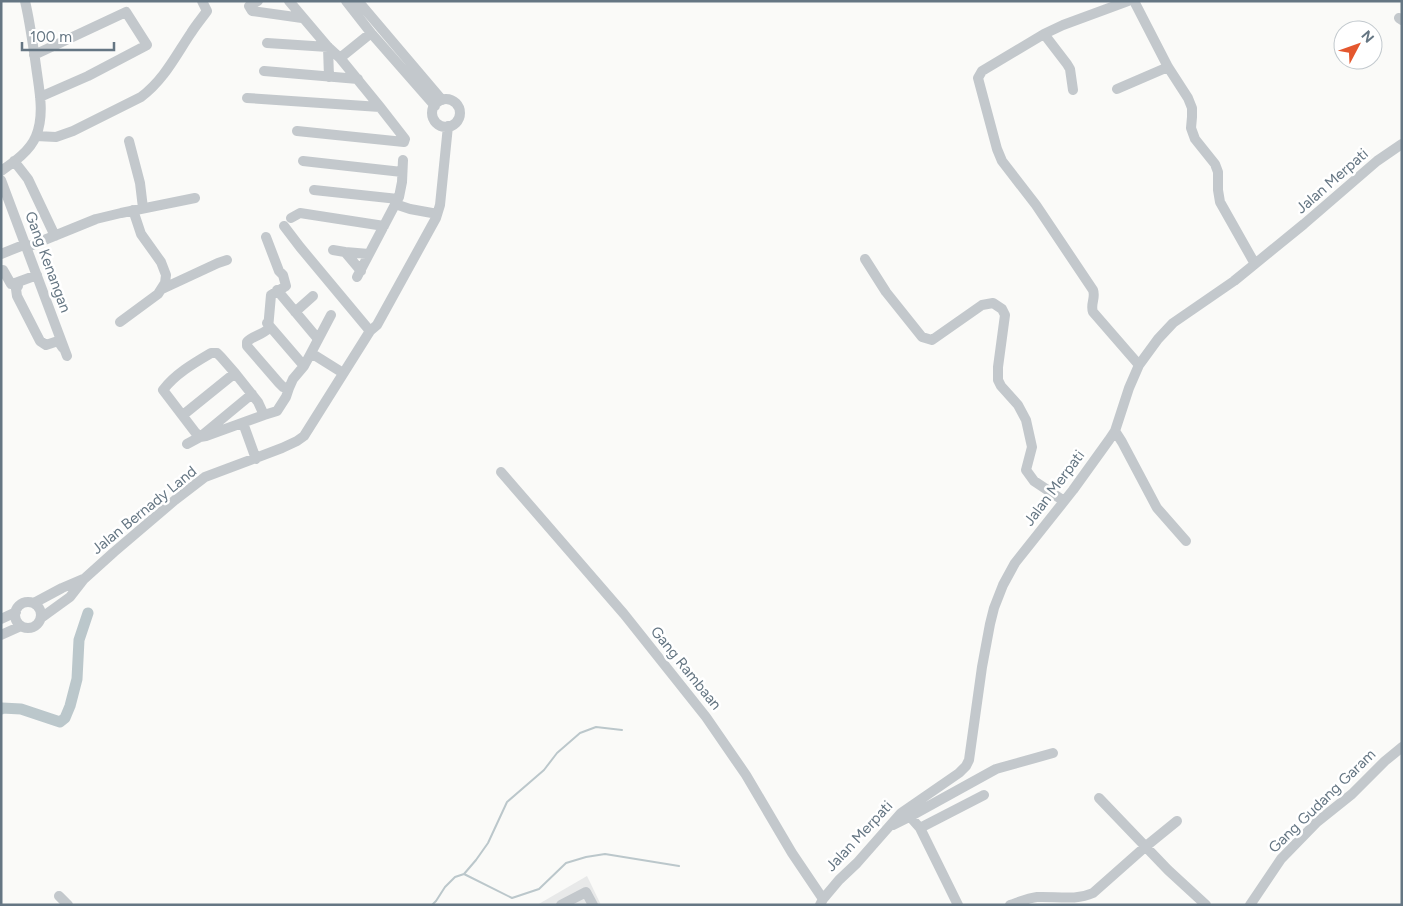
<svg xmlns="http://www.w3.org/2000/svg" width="1403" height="906" font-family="Figtree,sans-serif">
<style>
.built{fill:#e8e9e9}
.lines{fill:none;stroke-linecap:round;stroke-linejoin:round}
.stream{stroke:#bbc7cb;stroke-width:2}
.river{stroke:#bbc7cb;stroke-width:11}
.minor{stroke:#c3c8cc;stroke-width:10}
.labels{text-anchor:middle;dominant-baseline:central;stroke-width:5;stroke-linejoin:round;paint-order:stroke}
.street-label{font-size:15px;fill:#657683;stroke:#fff}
</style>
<rect width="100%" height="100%" fill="#fafaf8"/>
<path class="built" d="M 587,876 L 601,905 L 537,905 Z"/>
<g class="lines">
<path class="stream" d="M 464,874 L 512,898 L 539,889 L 566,863 L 586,857 L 605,854 L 679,866
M 432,905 L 436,901 L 445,887 L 455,877 L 464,874 L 476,860 L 488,843 L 507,802 L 544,770 L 557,753 L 580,733 L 596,727 L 622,730"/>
<path class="river" d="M 1,709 L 2,708 L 21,709 L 60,722 L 65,718 L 70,706 L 77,679 L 79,640 L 88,613"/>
<path class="minor" d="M 258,1 L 249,6 L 252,11 L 302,18
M 289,1 L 328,47 L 340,58 L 380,107 L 405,139 L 404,142 L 297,131
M 346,1 L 371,33 L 435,106
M 358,1 L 442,100
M 1128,1 L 1063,25 L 1044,34 L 982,71 L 978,78 L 997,149 L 1002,161 L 1036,205 L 1093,290 C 1096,298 1090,304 1093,312 L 1139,365
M 1134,1 L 1168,67 L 1188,98 L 1192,108 L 1192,117 L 1191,128 L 1195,139 L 1215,164 L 1218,172 L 1218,190 L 1220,202 L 1255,264
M 1399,18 L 1402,20
M 1044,34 L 1067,64 L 1070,69 L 1073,90
M 267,43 L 328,47 L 329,77
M 34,55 L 126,12 L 147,45 L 88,76 L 40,97
M 340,58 L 371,33
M 264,71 L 358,79
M 1117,89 L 1168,67
M 247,98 L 380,107
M432 113a14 14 0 1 1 28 0a14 14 0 1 1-28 0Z
M 36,136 L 56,137 L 73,131 L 141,97 C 164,80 176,55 191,33 C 196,25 202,18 207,11 L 202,1
M 129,141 L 140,183 L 143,208
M 14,161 L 28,179 L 55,236
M 303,161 L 402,172
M 1,171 C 14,162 30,151 36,136 C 45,114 39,89 36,66 C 33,45 30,22 25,1
M 1,180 L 67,356
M 314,190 L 398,199
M 395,204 L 410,209 L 432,213
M 291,218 L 300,213 L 384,226
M 284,226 L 300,247 L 370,331
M 266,237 L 279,271 L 283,275 L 286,286 L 271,295 L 268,329 C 262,335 252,336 247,342 L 247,346 L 279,383 L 283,387 L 289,388 L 293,379 L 304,366 L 311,353
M 27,247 L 96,219 L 121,213 L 195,198
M 333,250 L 345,252
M 1,254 L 26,244
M 865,259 L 886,292 L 922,337 L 932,340 L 982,305 L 993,303 L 1002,309 L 1005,315 L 998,367 L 998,380 L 1001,386 L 1018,405 L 1026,420 L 1032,447 L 1026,470 L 1034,481 L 1064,501
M 1,271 L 3,270 L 11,284 L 18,282 L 18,286 L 16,289 L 17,296 L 40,341 L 46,345 L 58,341 L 63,348
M 361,271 L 345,252 L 369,254
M 357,277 L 399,197 L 402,182 L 403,160
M 18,282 L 37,275
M 162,289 L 218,263 L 227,260
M 277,290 L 318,339
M 295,312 L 313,296
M 331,315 L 311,353 L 343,373
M 120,322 L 158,294 L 165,283 L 166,275 L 161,262 L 141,234 L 133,210
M 267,323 L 304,366
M 211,353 L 217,353 L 221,357 L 235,373 L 258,402 L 264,415 L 206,436 L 200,437 L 195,432 L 163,390 C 175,374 194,363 211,353 Z
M 183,415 L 235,373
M 264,415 L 277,411 L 286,397 L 289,388
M 243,423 L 256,459
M 1115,431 L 1122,442 L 1157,508 L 1186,541
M 187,444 L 200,437 L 252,394
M 501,472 L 624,614 L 706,717 L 746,775 L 792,853 L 823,899
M15 615a13 13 0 1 1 26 0a13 13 0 1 1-26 0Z
M 34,603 L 62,588 L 83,579
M 41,618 L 70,597 L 84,579 L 114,552 L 175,500 L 205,477 L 282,448 L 297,441 L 304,436 L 370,331 L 377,325 L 436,218 L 440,205 L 448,126
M 1,619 L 16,612
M 1,635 L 21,626
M 1099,798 L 1168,870 L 1206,905
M 909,817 L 912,819 L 920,828 L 958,905
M 893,825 L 909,817 L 996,769 L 1053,753
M 920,828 L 984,795
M 59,896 L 68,905
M 561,905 L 586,892 L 593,905
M 820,905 L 823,899 L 839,880 L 857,863 L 901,813 L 959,773 L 966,766 L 969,760 L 982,667 L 990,624 L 994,608 L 1003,585 L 1015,563 L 1073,490 L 1109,440 L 1115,431 L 1129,388 L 1139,365 L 1158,339 L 1173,323 L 1234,281 L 1304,224 L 1377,161 L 1402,144
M 1010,905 C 1019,902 1028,898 1037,897 C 1056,896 1075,901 1093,893 L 1145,847 L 1177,821
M 1250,905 L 1281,859 L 1317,822 L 1352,794 L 1385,761 L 1402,747"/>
</g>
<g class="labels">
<g class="street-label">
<text transform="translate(1332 181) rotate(-41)">Jalan Merpati</text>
<text transform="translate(48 262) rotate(70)">Gang Kenangan</text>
<text transform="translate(1054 488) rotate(-53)">Jalan Merpati</text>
<text transform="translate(144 510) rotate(-39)">Jalan Bernady Land</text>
<text transform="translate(686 668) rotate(51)">Gang Rambaan</text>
<text transform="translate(1322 801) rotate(-44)">Gang Gudang Garam</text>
<text transform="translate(859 836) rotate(-47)">Jalan Merpati</text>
</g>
</g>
<rect width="1403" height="906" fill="none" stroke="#657683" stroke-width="5"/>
<g transform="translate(1358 45) rotate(49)"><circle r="24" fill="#ffffff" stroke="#c1c8cd"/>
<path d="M0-4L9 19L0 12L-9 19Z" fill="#e4572e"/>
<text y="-8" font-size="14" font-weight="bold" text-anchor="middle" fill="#657683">N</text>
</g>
<path d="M22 42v8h92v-8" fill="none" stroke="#657683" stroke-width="2.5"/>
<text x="30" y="42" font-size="15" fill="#657683" stroke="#ffffff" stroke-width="4" paint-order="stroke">100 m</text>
</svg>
